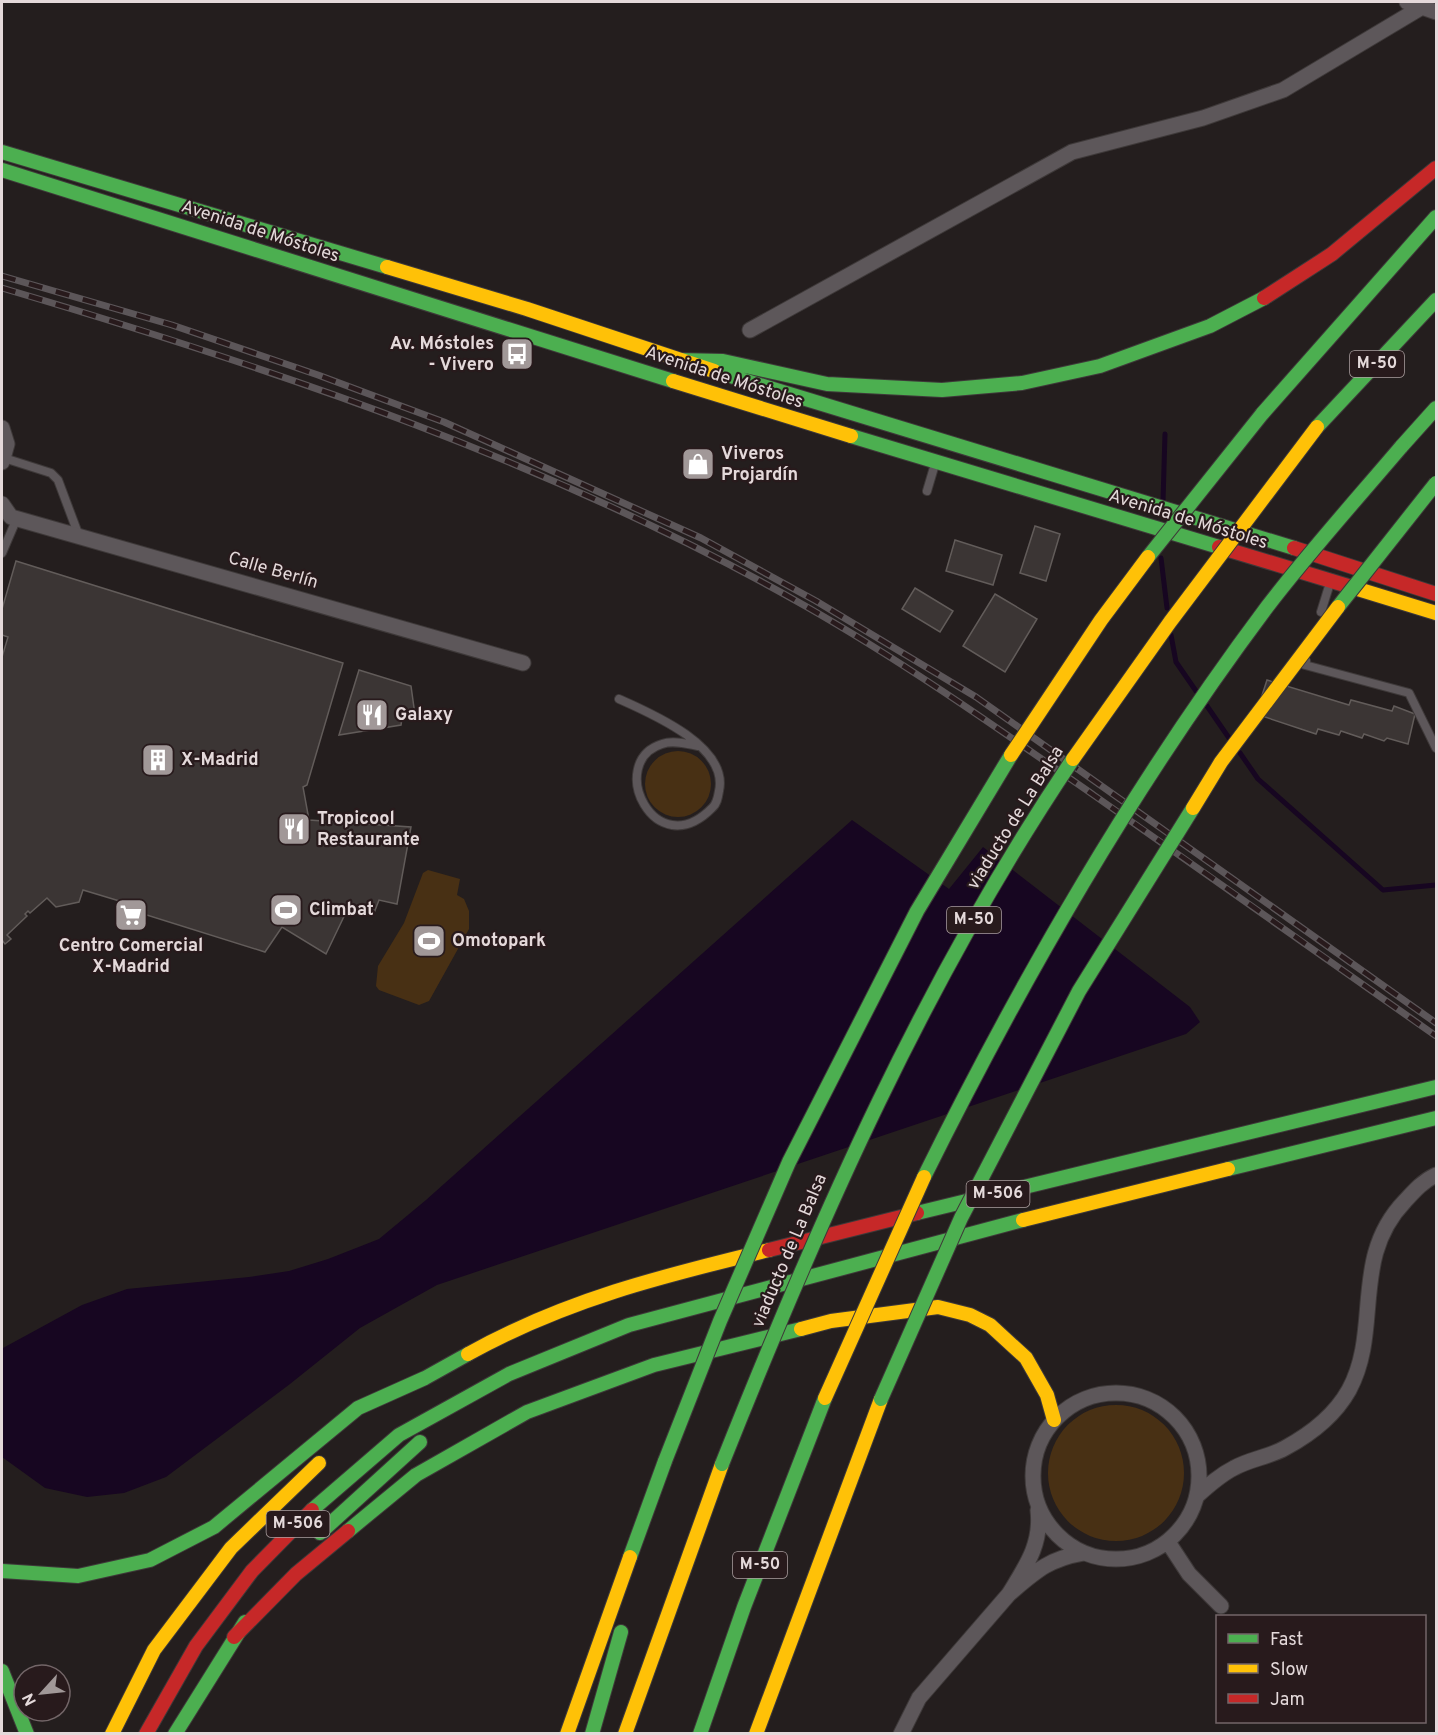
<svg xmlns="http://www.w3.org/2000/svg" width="1438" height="1735" font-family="Overpass,sans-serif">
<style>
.green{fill:#483014}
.water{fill:#170621}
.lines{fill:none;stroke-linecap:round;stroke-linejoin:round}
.stream{stroke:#170621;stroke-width:5}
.building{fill:#3b3534;stroke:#625c5a;stroke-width:1.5}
.lane-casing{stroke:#3e3939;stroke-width:10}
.street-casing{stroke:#3e3939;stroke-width:17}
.fast-casing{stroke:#3e3939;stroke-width:16}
.slow-casing{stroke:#3e3939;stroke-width:16}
.jam-casing{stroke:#3e3939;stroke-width:16}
.lane{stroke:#5d575a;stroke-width:8}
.street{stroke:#5d575a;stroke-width:15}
.fast{stroke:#4caf50;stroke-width:14}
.slow{stroke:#ffc107;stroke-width:14}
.jam{stroke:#c62828;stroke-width:14}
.rail-casing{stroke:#5c5659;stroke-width:7}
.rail{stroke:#281a1c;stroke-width:4.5;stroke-dasharray:14;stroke-linecap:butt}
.fast-bridge-casing{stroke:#3e3939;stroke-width:16;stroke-linecap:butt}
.slow-bridge-casing{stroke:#3e3939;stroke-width:16;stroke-linecap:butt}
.fast-bridge{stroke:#4caf50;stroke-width:14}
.slow-bridge{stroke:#ffc107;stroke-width:14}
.labels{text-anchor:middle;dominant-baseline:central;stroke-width:4.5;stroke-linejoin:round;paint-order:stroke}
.shield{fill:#281a1c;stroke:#aca0a1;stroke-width:1.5}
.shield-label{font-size:16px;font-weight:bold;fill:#e4d9da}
.street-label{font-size:18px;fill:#e4d9da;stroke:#281a1c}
.poi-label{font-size:18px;font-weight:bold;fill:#e4d9da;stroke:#281a1c;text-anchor:start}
</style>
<rect width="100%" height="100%" fill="#241e1e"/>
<path class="green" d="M645 784a33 33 0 1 1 66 0a33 33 0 1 1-66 0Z
M 428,870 L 460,879 L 457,895 L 464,899 L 469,911 L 469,929 L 429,1001 L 419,1005 L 379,990 L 376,986 L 378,966 L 404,923 L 423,873 Z
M1048 1473a68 68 0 1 1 136 0a68 68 0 1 1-136 0Z"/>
<path class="water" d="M 852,820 L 949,889 L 983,847 L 1190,1007 L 1200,1022 L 1186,1034 L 437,1285 L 360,1328 L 290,1384 L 166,1477 L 124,1493 L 87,1497 L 45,1488 L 2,1457 L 3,1348 L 82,1305 L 127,1289 L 249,1277 L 289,1271 L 328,1259 L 379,1239 L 426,1200 Z"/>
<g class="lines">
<path class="stream" d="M 1163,501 L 1165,434
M 1161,558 L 1167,608
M 1171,635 L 1176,662 L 1196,691
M 1207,706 L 1229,738
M 1240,753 L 1258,779 L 1383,890 L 1436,885"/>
</g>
<path class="building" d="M 1035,526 L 1060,534 L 1046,581 L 1020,573 Z
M 955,540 L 1002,555 L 993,585 L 946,571 Z
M 16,561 L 343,663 L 307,785 L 303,787 L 309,820 L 411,827 L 397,904 L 379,900 L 374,913 L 350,904 L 326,954 L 282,927 L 265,952 L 134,911 L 136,906 L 83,890 L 79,902 L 56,907 L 47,898 L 30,913 L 28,911 L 25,914 L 27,916 L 7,935 L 11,939 L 5,944 L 2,940 L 2,657 L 8,637 L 2,635 L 2,609 Z
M 915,588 L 953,611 L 940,632 L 902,609 Z
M 995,594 L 1037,619 L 1005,672 L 963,646 Z
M 359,670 L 411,686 L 415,715 L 402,718 L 401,725 L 339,735 Z
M 1267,680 L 1349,705 L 1351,700 L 1392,711 L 1394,706 L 1415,714 L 1408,744 L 1387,738 L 1384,741 L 1364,734 L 1362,738 L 1341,731 L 1339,735 L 1318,729 L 1316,734 L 1256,714 Z"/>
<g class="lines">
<g class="lane-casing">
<path id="lane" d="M 4,458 L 51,473 L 58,480 L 79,536
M 927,491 L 935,464
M 2,553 L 17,518
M 1321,612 L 1330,583
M 1306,661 L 1305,665 L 1409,693 L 1436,748
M 619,699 C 653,714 729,747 719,791 C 718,797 717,804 712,808 C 655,866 605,762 662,744 C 673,740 687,744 698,746"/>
</g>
<g class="street-casing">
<path id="street" d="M 1407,2 L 1436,12
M 750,330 L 1072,152 L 1203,118 L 1283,90 L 1422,7
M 2,428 L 7,444 L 2,462
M 2,504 L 11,517 L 523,663
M1033 1476a83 83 0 1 1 166 0a83 83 0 1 1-166 0Z
M 1198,1495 C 1209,1485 1220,1475 1234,1468 C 1250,1459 1269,1457 1285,1448 C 1311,1434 1335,1415 1349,1390 C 1382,1329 1350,1258 1405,1201 C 1415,1190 1423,1181 1436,1175
M 1038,1510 C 1042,1544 1026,1566 1009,1594 C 1035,1572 1048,1559 1083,1553
M 1168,1542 L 1189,1574 L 1221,1606
M 901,1734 L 919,1698 L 1009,1594"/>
</g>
<g class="fast-casing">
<path id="fast" d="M 2,152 L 387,267
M 2,170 L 673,381
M 678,360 L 723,361 L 827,384 L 942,390 L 1022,383 L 1100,366 L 1210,326 L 1264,298
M 714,371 L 1294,548
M 1262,414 L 1436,217
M 1317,427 L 1436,300
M 851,436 L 1219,547
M 1401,447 L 1436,408
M 1228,1169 L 1436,1118
M 917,1213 L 1436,1087
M 312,1510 L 399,1435 L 509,1374 L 629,1325 L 1023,1220
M 348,1531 L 416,1475 L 527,1412 L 654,1365 L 801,1329
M 320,1533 L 420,1442
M 630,1557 L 665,1461
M 2,1571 L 78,1576 L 150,1560 L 214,1527 L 358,1408 L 425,1378 L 468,1354
M 2,1671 L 27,1734
M 175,1734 L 245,1622
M 592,1734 L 621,1632
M 700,1734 L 744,1607 L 825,1398"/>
</g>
<g class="slow-casing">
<path id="slow" d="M 387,267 L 527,309 L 714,371
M 673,381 L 851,436
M 1348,586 L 1436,613
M 1023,1220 L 1228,1169
M 801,1329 L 831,1321 L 938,1307 L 970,1315 L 990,1325 L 1026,1358 L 1047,1395 L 1054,1420
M 468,1354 C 565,1300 662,1276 769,1250
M 112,1734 L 154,1650 L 231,1548 L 319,1463
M 567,1734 L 630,1557
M 625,1734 L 722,1464
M 756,1734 L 881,1399"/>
</g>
<g class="jam-casing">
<path id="jam" d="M 1264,298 L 1332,254 L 1436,168
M 1219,547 L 1348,586
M 1294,548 L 1436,594
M 769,1250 L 917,1213
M 234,1637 L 296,1574 L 348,1531
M 146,1734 L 196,1646 L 252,1571 L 312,1510"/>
</g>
<use href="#lane" class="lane"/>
<use href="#street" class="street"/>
<use href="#fast" class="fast"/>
<use href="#slow" class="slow"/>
<use href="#jam" class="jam"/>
<g class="rail-casing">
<path id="rail" d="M 2,276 L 172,325 L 318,375 L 444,422 L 701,538 L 816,601 L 976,697 L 1436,1023
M 2,288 C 279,370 555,463 807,607 C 907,664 1000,730 1095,796 C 1209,875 1322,956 1436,1036"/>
</g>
<use href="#rail" class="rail"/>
<g class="fast-bridge-casing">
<path id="fast-bridge" d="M 1148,557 L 1262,414
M 1338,607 L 1436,483
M 924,1177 C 1023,977 1133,786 1267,607 C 1309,552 1356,500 1401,447
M 881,1399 L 961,1218 L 1079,991 L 1193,808
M 665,1461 L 720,1321 L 789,1162 L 917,911 L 1011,755
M 722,1464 C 819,1220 926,977 1073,759"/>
</g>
<g class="slow-bridge-casing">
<path id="slow-bridge" d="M 1011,755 L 1101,620 L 1148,557
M 1073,759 L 1170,622 L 1317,427
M 1193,808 L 1221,762 L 1338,607
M 825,1398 L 924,1177"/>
</g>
<use href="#fast-bridge" class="fast-bridge"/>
<use href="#slow-bridge" class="slow-bridge"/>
</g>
<defs>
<g id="bus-square" transform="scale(1.725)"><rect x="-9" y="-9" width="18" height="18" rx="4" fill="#a19898" stroke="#281a1c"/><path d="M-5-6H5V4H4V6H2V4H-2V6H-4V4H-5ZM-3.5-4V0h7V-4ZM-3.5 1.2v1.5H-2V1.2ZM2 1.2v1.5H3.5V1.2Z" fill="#fff"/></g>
<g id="shop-square" transform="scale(1.725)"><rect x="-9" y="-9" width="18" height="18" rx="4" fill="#a19898" stroke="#281a1c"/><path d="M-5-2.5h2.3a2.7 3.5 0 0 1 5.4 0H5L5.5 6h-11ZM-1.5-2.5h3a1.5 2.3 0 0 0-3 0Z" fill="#fff"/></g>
<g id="restaurant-square" transform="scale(1.725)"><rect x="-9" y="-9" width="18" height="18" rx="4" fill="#a19898" stroke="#281a1c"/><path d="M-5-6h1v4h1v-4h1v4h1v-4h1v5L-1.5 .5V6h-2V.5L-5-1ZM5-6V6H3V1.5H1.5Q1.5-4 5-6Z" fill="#fff"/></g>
<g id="building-square" transform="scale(1.725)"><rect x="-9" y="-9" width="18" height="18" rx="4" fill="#a19898" stroke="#281a1c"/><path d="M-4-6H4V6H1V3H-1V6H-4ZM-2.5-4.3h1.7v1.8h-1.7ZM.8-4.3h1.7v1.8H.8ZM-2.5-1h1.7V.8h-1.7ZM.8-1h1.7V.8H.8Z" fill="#fff"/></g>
<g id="stadium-square" transform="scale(1.725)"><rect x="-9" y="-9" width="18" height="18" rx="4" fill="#a19898" stroke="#281a1c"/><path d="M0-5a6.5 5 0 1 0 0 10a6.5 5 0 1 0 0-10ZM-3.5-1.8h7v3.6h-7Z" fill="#fff"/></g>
<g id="supermarket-square" transform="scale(1.725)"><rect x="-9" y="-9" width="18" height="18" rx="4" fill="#a19898" stroke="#281a1c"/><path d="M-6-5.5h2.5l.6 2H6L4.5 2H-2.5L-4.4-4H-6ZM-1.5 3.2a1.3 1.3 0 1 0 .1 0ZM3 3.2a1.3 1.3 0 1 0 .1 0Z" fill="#fff"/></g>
</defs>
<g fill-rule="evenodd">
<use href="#bus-square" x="517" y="354"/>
<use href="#shop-square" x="698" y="464"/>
<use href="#restaurant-square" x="372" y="715"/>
<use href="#building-square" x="158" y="760"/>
<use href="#restaurant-square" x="294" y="829"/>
<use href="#stadium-square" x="286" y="910"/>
<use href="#supermarket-square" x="131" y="915"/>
<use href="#stadium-square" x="429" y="941"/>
</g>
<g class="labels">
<g class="shield">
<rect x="1350" y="351" width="54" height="26" rx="4.5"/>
<rect x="947" y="907" width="54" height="26" rx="4.5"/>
<rect x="966.5" y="1181" width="63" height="26" rx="4.5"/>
<rect x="266.5" y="1511" width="63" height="26" rx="4.5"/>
<rect x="733" y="1552" width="54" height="26" rx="4.5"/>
</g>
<g class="shield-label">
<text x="1377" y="364">M-50</text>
<text x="974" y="920">M-50</text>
<text x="998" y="1194">M-506</text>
<text x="298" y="1524">M-506</text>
<text x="760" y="1565">M-50</text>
</g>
<g class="street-label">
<text transform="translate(260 232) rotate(18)">Avenida de Móstoles</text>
<text transform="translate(724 378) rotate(18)">Avenida de Móstoles</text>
<text transform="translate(1188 520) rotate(17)">Avenida de Móstoles</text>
<text transform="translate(273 571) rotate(16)">Calle Berlín</text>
<text transform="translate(1016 818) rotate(-58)">viaducto de La Balsa</text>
<text transform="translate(790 1251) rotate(-67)">viaducto de La Balsa</text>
</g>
<g class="poi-label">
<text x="494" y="344" text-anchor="end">Av. Móstoles<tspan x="494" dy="21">- Vivero</tspan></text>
<text x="721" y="454">Viveros<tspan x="721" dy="21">Projardín</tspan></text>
<text x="395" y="715">Galaxy</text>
<text x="181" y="760">X-Madrid</text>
<text x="317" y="819">Tropicool<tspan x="317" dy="21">Restaurante</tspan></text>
<text x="309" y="910">Climbat</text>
<text x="452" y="941">Omotopark</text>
<text x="131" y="946" text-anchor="middle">Centro Comercial<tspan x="131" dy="21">X-Madrid</tspan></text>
</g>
</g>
<rect width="1438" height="1735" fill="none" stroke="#e4d9da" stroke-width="6"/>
<rect x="1216" y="1615" width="210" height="108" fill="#281a1c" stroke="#736668" stroke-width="1.5"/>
<rect x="1228" y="1634" width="30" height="9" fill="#4caf50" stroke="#736668" stroke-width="1.5"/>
<text x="1270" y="1645" font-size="18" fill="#e4d9da">Fast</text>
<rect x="1228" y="1664" width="30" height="9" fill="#ffc107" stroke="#736668" stroke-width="1.5"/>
<text x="1270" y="1675" font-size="18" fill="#e4d9da">Slow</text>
<rect x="1228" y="1694" width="30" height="9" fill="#c62828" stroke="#736668" stroke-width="1.5"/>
<text x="1270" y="1705" font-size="18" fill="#e4d9da">Jam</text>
<g transform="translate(42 1693) rotate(243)"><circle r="28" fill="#281a1c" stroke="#736668" stroke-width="1.5"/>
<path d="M0-4.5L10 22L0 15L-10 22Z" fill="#a19898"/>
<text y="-9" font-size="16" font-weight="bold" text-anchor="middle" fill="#e4d9da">N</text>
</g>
</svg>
